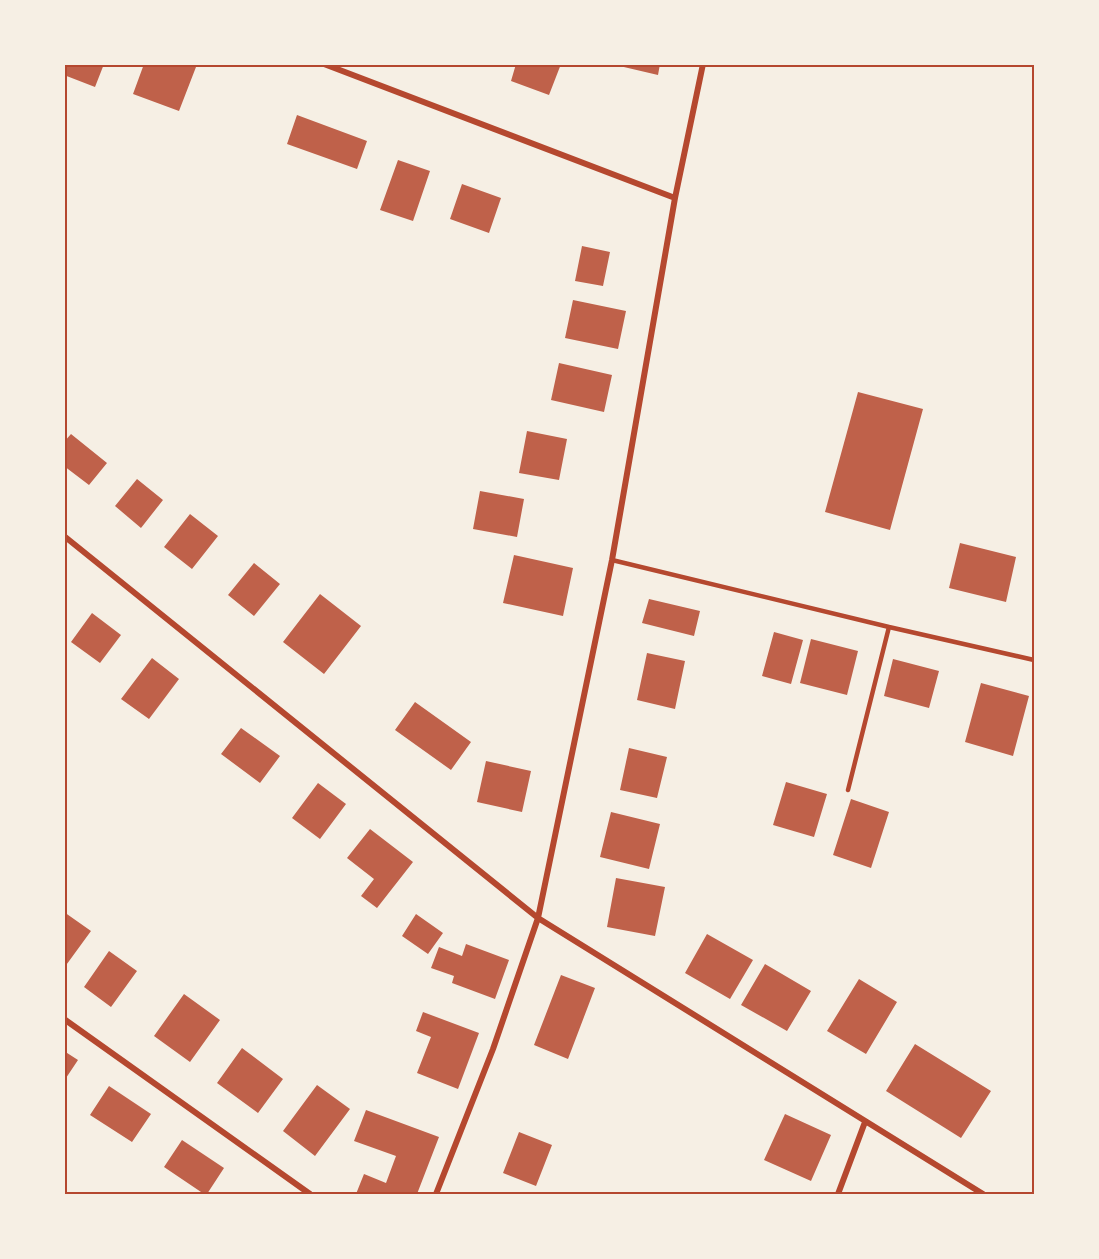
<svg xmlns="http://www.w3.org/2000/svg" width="1099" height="1259" font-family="'Golos Text',sans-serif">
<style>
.building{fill:#bf614a}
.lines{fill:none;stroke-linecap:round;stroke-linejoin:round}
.service{stroke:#b5482f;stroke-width:4.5}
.minor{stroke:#b5482f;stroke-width:6}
.neatline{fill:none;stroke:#b5482f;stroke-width:2}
</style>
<rect width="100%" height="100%" fill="#f6efe4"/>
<path class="building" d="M 65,64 L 104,64 L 95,87 L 64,75 Z
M 144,64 L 189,64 L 196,67 L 179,111 L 133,94 Z
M 516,64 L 561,64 L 549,95 L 511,81 Z
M 611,64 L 660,64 L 658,75 Z
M 297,115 L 367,141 L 357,169 L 287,144 Z
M 398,160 L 430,171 L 413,221 L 380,210 Z
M 462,184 L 501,198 L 489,233 L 450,219 Z
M 582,246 L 610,252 L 603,286 L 575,281 Z
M 573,300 L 626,311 L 618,349 L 565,338 Z
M 559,363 L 612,375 L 604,412 L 551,400 Z
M 858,392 L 923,409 L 890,530 L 825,512 Z
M 527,431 L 567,439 L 559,480 L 519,473 Z
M 71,434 L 107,463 L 89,485 L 64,466 L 64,442 Z
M 137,479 L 163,500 L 141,528 L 115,506 Z
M 480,491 L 524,499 L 517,537 L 473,529 Z
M 190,514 L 218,536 L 192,569 L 164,547 Z
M 960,543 L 1016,557 L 1006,602 L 949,588 Z
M 514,555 L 573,568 L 563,616 L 503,603 Z
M 254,563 L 280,584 L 254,616 L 228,595 Z
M 320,594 L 361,626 L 324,674 L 283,642 Z
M 649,599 L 700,611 L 694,636 L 642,623 Z
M 92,613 L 121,635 L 100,663 L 71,642 Z
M 774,632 L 803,640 L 791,684 L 762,676 Z
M 811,639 L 858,651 L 847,695 L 800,683 Z
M 647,653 L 685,661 L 675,709 L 637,700 Z
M 152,658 L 179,679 L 149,719 L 121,699 Z
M 893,659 L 939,671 L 929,708 L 884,696 Z
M 981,683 L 1029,696 L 1013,756 L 965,742 Z
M 415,702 L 471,742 L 451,770 L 395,730 Z
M 241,728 L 280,756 L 260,783 L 221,754 Z
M 629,748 L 667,757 L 657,798 L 620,790 Z
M 486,761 L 531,771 L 522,812 L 477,802 Z
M 786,782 L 827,794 L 814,837 L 773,825 Z
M 318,783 L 346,804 L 320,839 L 292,818 Z
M 851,799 L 889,812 L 871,868 L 833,855 Z
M 611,812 L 660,824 L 649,869 L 600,857 Z
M 370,829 L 413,862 L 377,908 L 361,896 L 374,879 L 347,858 Z
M 616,878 L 665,887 L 655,936 L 607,927 Z
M 64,912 L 91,931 L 64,968 Z
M 416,914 L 443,933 L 428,954 L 402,936 Z
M 707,934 L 753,960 L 730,999 L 685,973 Z
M 466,944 L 509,960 L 495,999 L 452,983 L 454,976 L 431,968 L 439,947 L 462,956 Z
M 109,951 L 137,971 L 111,1007 L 84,987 Z
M 765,964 L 811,991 L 787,1031 L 741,1005 Z
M 561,975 L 595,988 L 568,1059 L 534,1045 Z
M 859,979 L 897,1002 L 866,1054 L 827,1031 Z
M 184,994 L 220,1020 L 190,1062 L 154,1036 Z
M 423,1012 L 479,1033 L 458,1089 L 417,1073 L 431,1037 L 416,1031 Z
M 915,1044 L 991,1091 L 961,1138 L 886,1091 Z
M 242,1048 L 283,1079 L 258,1113 L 217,1083 Z
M 64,1051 L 78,1060 L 64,1081 Z
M 317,1085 L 350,1109 L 315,1156 L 283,1131 Z
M 109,1086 L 151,1114 L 132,1142 L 90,1115 Z
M 366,1110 L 439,1137 L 417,1194 L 356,1194 L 364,1174 L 386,1183 L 396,1156 L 354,1141 Z
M 785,1114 L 831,1135 L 811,1181 L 764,1160 Z
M 519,1132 L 552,1145 L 536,1186 L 503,1173 Z
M 182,1140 L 224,1168 L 207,1194 L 204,1194 L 164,1167 Z"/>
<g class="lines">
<path class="service" d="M 612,560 L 889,627 L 1034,660
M 848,790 L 889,627"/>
<path class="minor" d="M 324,64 L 675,198
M 64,536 L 538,918 L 983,1194
M 64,1019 L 310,1194
M 436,1194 L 493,1049 L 538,918 L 612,560 L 675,198 L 703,64
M 838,1194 L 865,1122"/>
</g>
<rect width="1099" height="1259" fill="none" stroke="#f6efe4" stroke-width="132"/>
<rect x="66" y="66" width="967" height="1127" class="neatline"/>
</svg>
